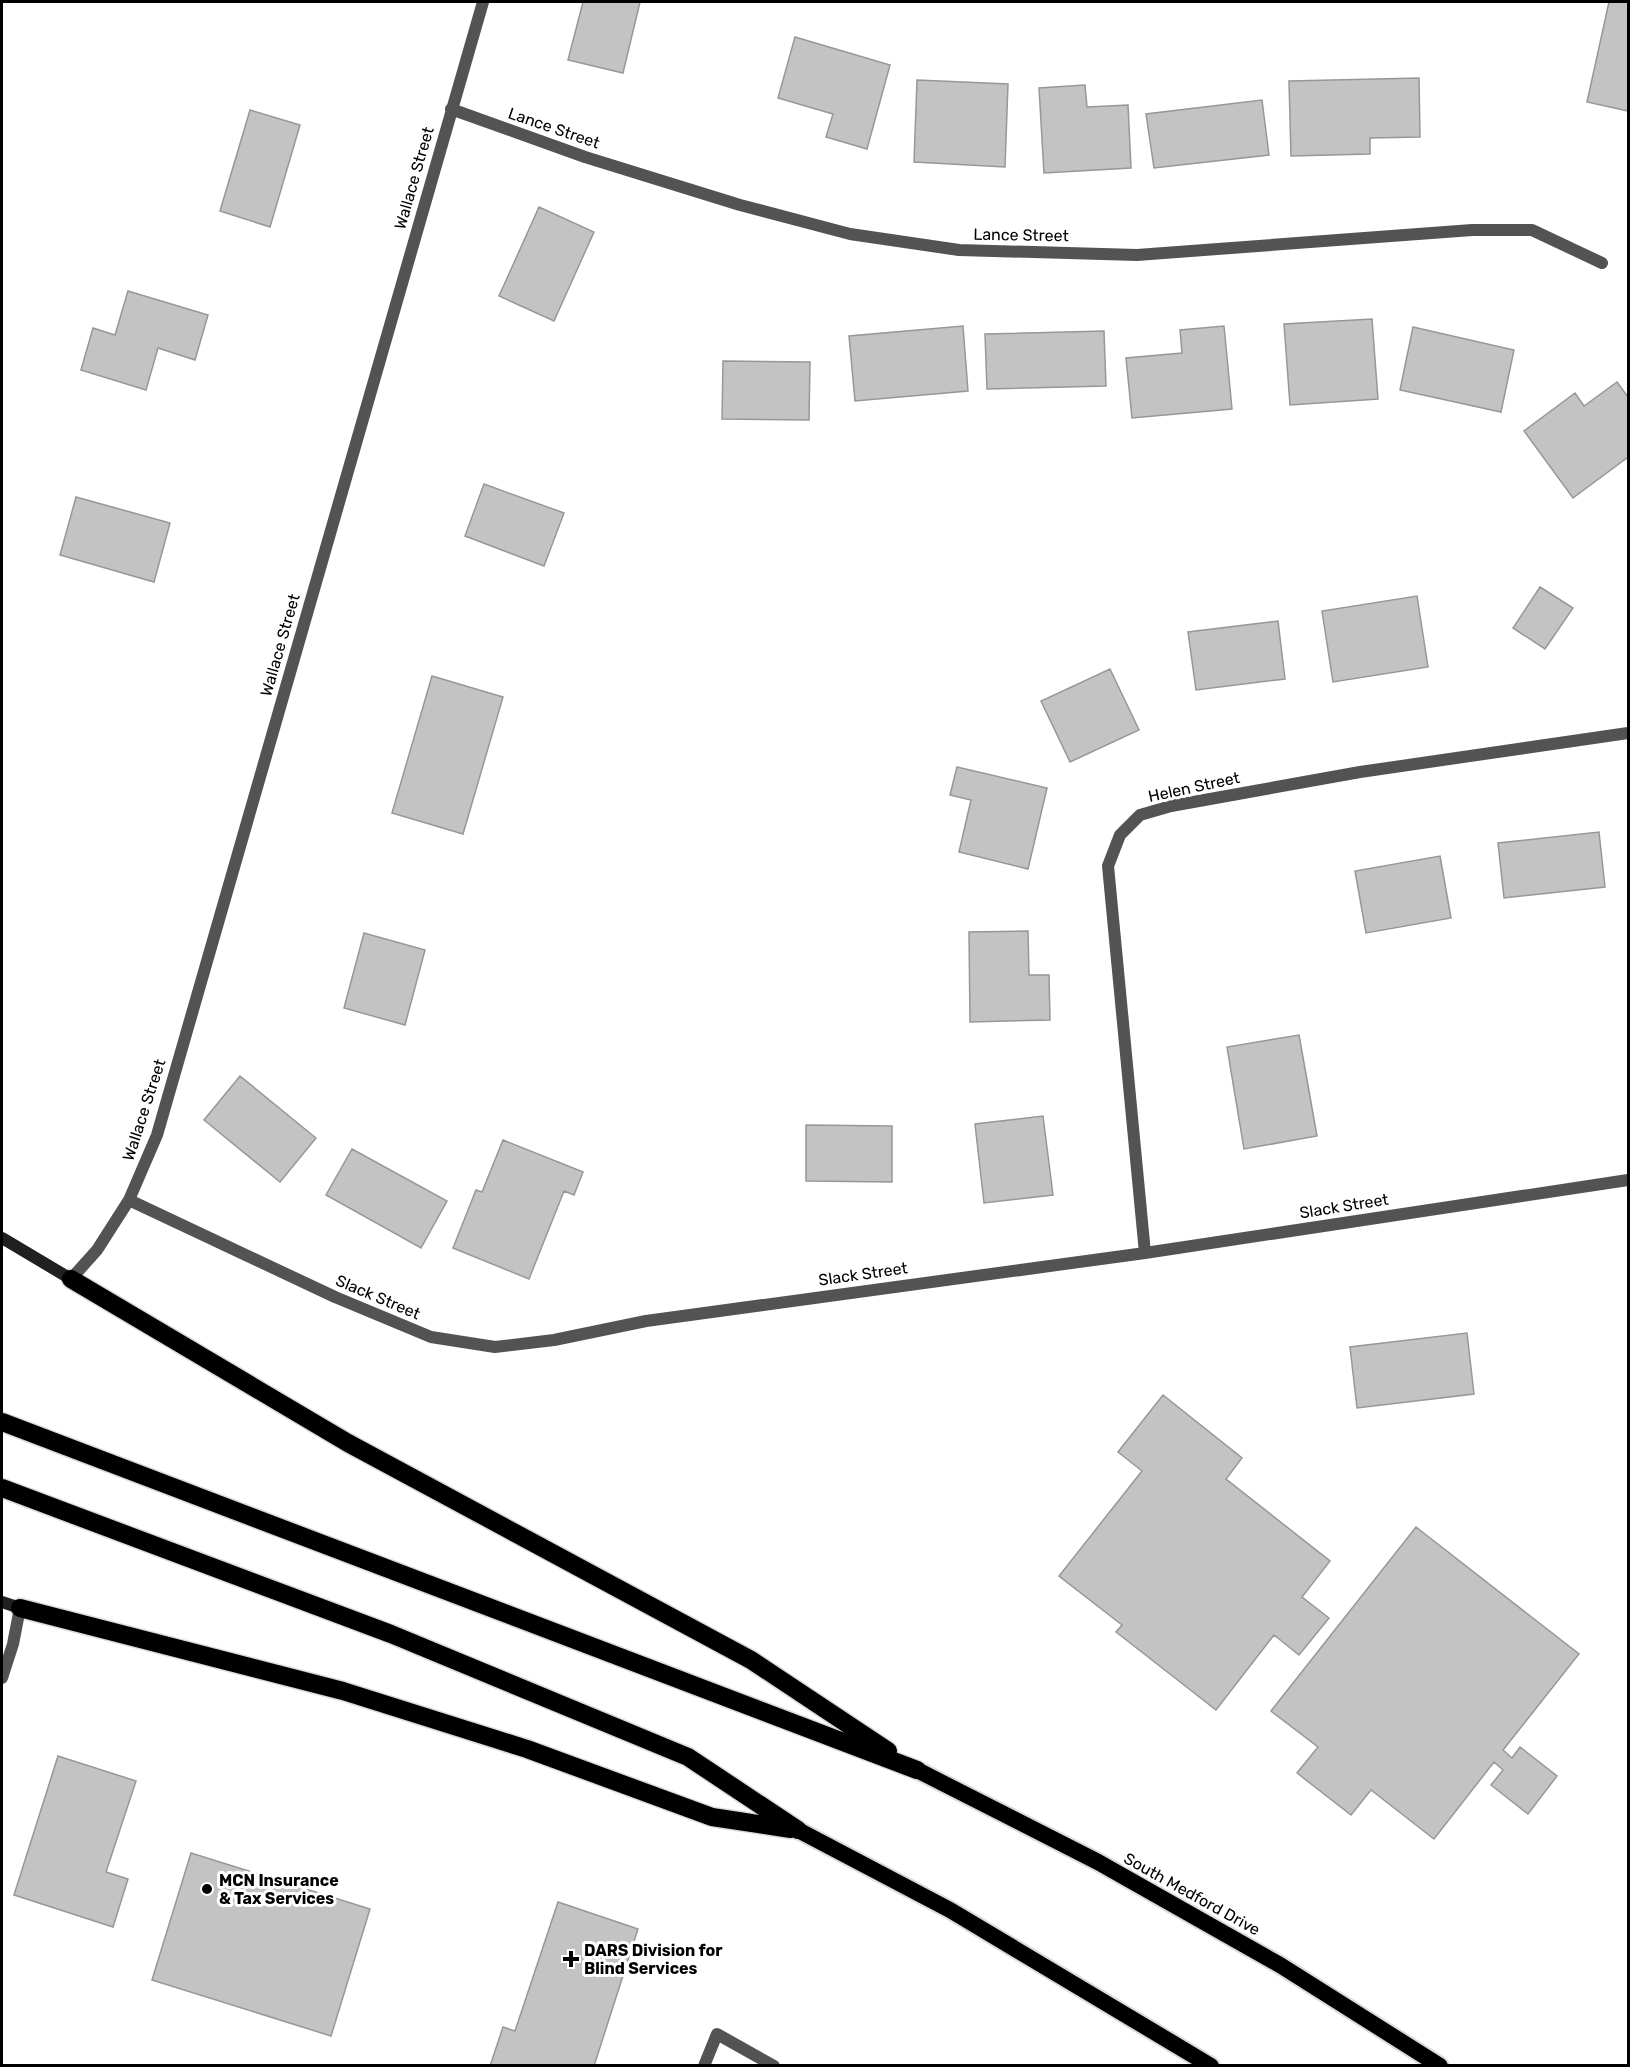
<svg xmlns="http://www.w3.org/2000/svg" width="1630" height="2067" font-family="Rubik,sans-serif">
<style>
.building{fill:#c3c3c3;stroke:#979797;stroke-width:1.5}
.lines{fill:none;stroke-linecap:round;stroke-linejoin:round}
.trunk-casing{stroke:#dbdbdb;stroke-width:20}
.motorway-casing{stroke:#dbdbdb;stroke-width:21}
.service{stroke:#535353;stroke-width:12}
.minor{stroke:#535353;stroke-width:12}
.secondary{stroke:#202020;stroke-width:12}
.trunk{stroke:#000;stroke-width:16}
.motorway{stroke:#000;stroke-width:18}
.poi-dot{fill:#000;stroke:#fff;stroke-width:2}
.labels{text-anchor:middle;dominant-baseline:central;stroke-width:6;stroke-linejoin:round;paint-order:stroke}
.street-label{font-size:16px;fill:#000;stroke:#fff}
.poi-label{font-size:16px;font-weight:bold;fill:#000;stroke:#fff;text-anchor:start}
</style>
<rect width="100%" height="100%" fill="#fff"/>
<path class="building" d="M 583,2 L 640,2 L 623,73 L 568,60 Z
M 1609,2 L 1628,2 L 1628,111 L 1587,102 Z
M 795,37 L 890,65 L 867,149 L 826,137 L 833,114 L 778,98 Z
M 1419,78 L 1420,137 L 1370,138 L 1370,154 L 1291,156 L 1289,81 Z
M 917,80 L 1008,84 L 1005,167 L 914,162 Z
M 1085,85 L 1087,107 L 1128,105 L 1131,168 L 1044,173 L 1039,88 Z
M 1262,100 L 1269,155 L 1154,168 L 1146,114 Z
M 250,110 L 300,125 L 270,227 L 220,211 Z
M 539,207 L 594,232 L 554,321 L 499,296 Z
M 128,291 L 208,315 L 195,360 L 158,348 L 146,390 L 81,370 L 93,328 L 115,335 Z
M 1372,319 L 1378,399 L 1290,405 L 1284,324 Z
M 963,326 L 968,391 L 855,401 L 849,336 Z
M 1224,326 L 1232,409 L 1132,418 L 1126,358 L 1182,353 L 1180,330 Z
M 1413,327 L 1514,350 L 1501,412 L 1400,390 Z
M 1104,331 L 1106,386 L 987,389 L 985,334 Z
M 723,361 L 810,362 L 809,420 L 722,419 Z
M 1617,382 L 1628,397 L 1628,457 L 1573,498 L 1524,431 L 1575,393 L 1584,406 Z
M 484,484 L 564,513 L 544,566 L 465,536 Z
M 76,497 L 170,523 L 154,582 L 60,555 Z
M 1540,587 L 1573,608 L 1545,649 L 1513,628 Z
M 1417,596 L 1428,667 L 1333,682 L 1322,611 Z
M 1278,621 L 1285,679 L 1196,690 L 1188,632 Z
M 1110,669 L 1139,730 L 1070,762 L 1041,701 Z
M 432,676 L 503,697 L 463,834 L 392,813 Z
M 957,767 L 1047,788 L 1028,869 L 959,852 L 971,800 L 950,795 Z
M 1599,832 L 1605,887 L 1504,898 L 1498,843 Z
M 1440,856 L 1451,918 L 1366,933 L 1355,871 Z
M 1028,931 L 1029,975 L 1049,975 L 1050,1020 L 970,1022 L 969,932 Z
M 364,933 L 425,950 L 405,1025 L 344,1008 Z
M 1299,1035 L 1317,1136 L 1244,1149 L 1227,1047 Z
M 240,1076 L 316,1138 L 280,1182 L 204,1120 Z
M 1043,1116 L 1053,1195 L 984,1203 L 975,1124 Z
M 806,1125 L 892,1126 L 892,1182 L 806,1181 Z
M 503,1140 L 583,1172 L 574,1195 L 564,1191 L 529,1279 L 453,1248 L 476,1190 L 482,1192 Z
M 352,1149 L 447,1201 L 421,1248 L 326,1195 Z
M 1467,1333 L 1474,1394 L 1357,1408 L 1350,1347 Z
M 1163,1395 L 1242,1458 L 1226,1479 L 1330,1561 L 1302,1597 L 1329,1618 L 1299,1655 L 1274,1635 L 1216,1710 L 1116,1632 L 1122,1625 L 1059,1576 L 1142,1471 L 1118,1452 Z
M 1416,1527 L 1579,1654 L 1503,1750 L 1512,1758 L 1520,1747 L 1557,1776 L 1528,1814 L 1491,1785 L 1503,1770 L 1494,1762 L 1434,1839 L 1371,1790 L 1351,1815 L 1297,1773 L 1318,1747 L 1271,1711 Z
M 58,1756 L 136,1781 L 106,1872 L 128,1879 L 113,1927 L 14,1895 Z
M 191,1853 L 370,1909 L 331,2036 L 152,1980 Z
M 558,1902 L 638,1929 L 594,2066 L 490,2066 L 503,2027 L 515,2031 Z"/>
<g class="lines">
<g class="trunk-casing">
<path id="trunk" d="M 917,1770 L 1098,1862 L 1280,1965 L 1440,2066
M 798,1830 L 950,1910 L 1211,2066"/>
</g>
<g class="motorway-casing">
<path id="motorway" d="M 71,1279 L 348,1443 L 751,1660 L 888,1751
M 2,1422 L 917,1770
M 2,1488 L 391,1634 L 688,1757 L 798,1830
M 20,1608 L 343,1691 L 527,1749 L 712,1817 L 791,1829"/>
</g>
<path class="service" d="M 704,2066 L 717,2034 L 774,2066"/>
<path class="minor" d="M 451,109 L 585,157 L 740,205 L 850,234 L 959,250 L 1137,255 L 1472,230 L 1532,230 L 1602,263
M 129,1200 L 335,1297 L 431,1337 L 495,1347 L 554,1340 L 646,1321 L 1145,1253 L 1628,1180
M 1145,1253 L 1108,866 L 1120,835 L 1140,815 L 1171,806 L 1360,772 L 1628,733
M 71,1279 L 97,1250 L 129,1200 L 157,1135 L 483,2
M 2,1678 L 13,1644 L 20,1608"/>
<path class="secondary" d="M 2,1238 L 71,1279
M 2,1602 L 20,1608"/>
<use href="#trunk" class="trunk"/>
<use href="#motorway" class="motorway"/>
</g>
<g class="poi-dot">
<circle cx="207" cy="1889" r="6"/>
<path d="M568 1950h6v6h6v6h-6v6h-6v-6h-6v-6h6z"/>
</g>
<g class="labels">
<g class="street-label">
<text transform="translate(554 128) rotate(19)">Lance Street</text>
<text transform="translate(414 178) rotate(-74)">Wallace Street</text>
<text transform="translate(1021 235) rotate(1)">Lance Street</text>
<text transform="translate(280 645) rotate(-74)">Wallace Street</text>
<text transform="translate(1194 787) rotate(-12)">Helen Street</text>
<text transform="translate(144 1110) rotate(-72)">Wallace Street</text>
<text transform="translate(1344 1206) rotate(-9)">Slack Street</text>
<text transform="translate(863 1274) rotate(-8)">Slack Street</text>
<text transform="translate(378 1297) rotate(23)">Slack Street</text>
<text transform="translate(1192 1894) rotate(29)">South Medford Drive</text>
</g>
<g class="poi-label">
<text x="219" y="1880">MCN Insurance<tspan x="219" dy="18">&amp; Tax Services</tspan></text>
<text x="584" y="1950">DARS Division for<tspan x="584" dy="18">Blind Services</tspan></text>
</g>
</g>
<rect width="1630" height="2067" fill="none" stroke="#000000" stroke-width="6"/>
</svg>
